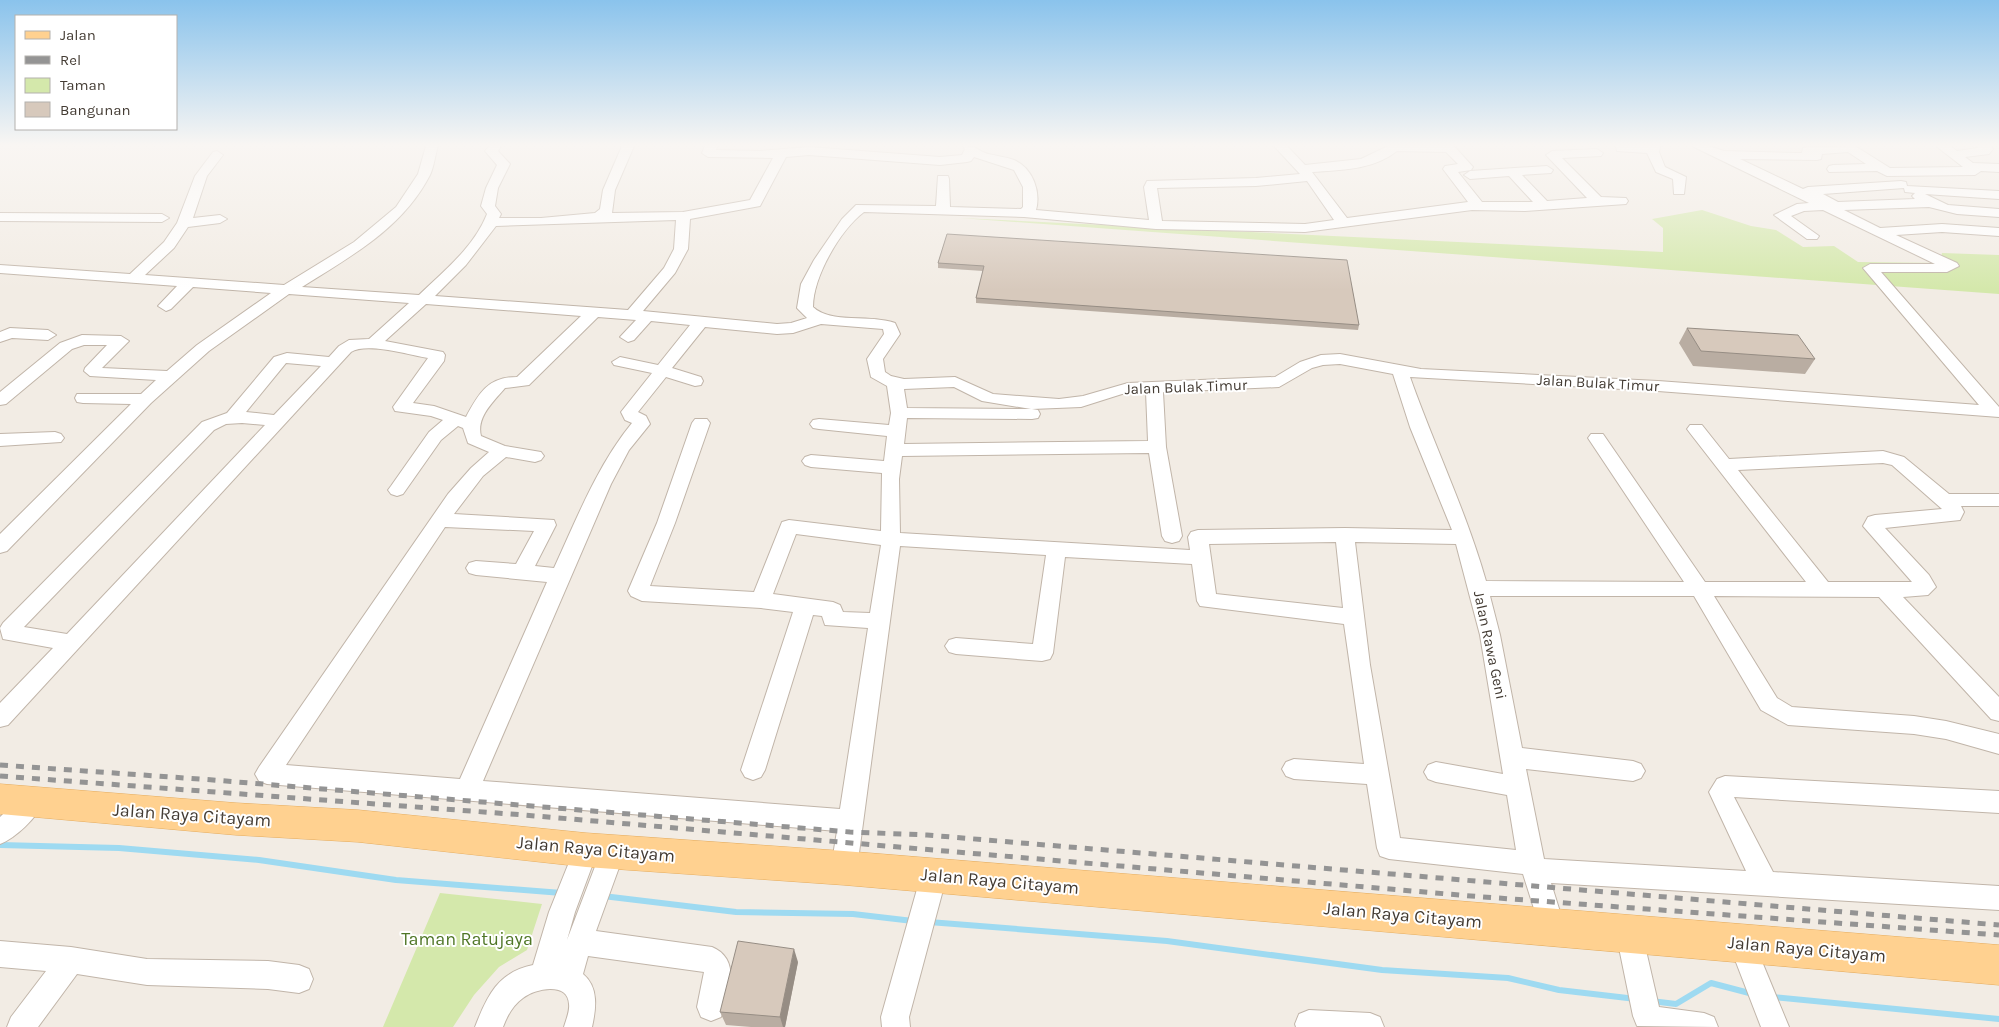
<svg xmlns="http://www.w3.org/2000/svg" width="1999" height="1027" font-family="Karla,sans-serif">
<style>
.green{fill:#d4e8ab}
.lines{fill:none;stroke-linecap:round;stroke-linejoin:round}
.stream{stroke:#9edaf1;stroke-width:6}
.street-casing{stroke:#c1b5a9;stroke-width:2}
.primary-casing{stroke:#e5ac5e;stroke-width:1}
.street{fill:#fff;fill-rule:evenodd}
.primary{fill:#ffd190;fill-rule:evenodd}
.rail{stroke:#949494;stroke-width:5;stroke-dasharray:8 8;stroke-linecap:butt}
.wall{fill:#b9ada2}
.shaded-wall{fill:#968d84}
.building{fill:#d7c9bc;stroke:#968d84}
.labels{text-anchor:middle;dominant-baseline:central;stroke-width:4;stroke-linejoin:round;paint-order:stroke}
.street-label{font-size:15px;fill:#443c34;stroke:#fff}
.near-street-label{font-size:18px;fill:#443c34;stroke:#fff}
.near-park-label{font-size:18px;fill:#4f7626;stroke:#fff}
</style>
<rect width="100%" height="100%" fill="#f2ece4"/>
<path class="green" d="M 1702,210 L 1751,226 L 1776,230 L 1803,247 L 1834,246 L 1858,262 L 1940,263 L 1942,253 L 1999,255 L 1999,294 L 960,218 L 1663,252 L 1663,228 L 1652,219 Z
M 440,893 L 542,904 L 527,950 L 499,967 L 474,995 L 453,1027 L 383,1027 Z"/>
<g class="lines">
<path class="stream" d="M 0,845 L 119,848 L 259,860 L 396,880 L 562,893
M 603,896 L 736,912 L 853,914 L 913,921
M 929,922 L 1167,941 L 1382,970 L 1508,978 L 1559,990 L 1636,999
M 1772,997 L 1999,1019
M 1651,1001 L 1676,1004 L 1711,983 L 1753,994"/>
<g class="street-casing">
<path id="street" d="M 426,146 L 438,146 C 435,155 434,167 430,175 C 402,229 351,256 302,287 L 419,295 C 444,271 474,247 487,214 L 481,206 L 486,188 L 497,165 L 485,151 L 489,146 L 501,146 L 498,151 L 510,164 L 498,188 L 495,206 L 501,214 L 499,218 L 541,218 L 595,213 L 600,209 L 603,190 L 622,146 L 634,146 L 615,190 L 612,213 L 683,212 L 750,200 L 773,158 L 708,157 L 702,153 L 705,146 L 717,146 L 716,150 L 760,151 L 809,147 L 940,157 L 962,155 L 965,149 L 963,146 C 978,146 976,150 988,154 C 997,156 1006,157 1014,160 C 1033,168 1041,192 1036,210 L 1149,220 L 1144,187 L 1147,181 L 1256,178 L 1300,174 L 1274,146 L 1287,146 L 1305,165 L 1361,159 L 1388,146 L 1454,146 L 1473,167 L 1471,170 L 1458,172 L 1482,202 L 1533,202 L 1509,176 L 1470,179 L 1464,175 L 1470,171 L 1547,166 L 1553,170 L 1551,173 L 1522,175 L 1547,201 L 1587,198 L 1546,155 L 1552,151 L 1597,149 L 1603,153 L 1601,156 L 1562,158 L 1601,197 L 1626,198 L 1628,201 L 1626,204 L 1525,211 L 1472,210 L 1305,232 L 1156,229 L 1024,217 L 864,212 C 840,230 813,277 813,307 C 831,324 870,314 895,323 L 900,334 L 883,359 L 885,372 L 891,376 L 904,379 L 955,377 L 993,394 L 1059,399 L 1083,396 L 1128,383 L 1275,377 L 1300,362 L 1321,355 L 1340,354 L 1421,369 L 1658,381 L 1979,405 L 1863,268 L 1870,264 L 1935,264 L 1823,210 L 1804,211 L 1791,216 L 1819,236 L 1817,239 L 1807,239 L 1774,215 L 1797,204 L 1809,203 L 1692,146 L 1709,146 L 1724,151 L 1794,153 L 1802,153 L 1803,148 L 1807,147 L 1855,146 L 1890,168 L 1963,167 L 1936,146 L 1950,146 L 1957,151 L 1978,148 L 1977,146 L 1991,146 L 1993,149 L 1989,154 L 1965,157 L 1973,163 L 1999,164 L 1999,172 L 1981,171 L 1975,175 L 1887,176 L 1877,171 L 1829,172 L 1827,169 L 1829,166 L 1833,165 L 1866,164 L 1848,152 L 1822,154 L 1821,159 L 1817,160 L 1740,159 L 1803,189 L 1808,187 L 1901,181 L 1906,182 L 1907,186 L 1999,191 L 1999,199 L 1925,194 L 1948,205 L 1999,209 L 1999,217 L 1957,214 L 1929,207 L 1844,210 L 1880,228 L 1942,224 L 1999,228 L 1999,236 L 1942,232 L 1896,235 L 1957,263 L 1959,266 L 1947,272 L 1881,272 L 1999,407 L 1999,417 L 1658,391 L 1410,377 C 1434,445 1466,511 1486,581 L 1684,582 L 1588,438 L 1591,434 L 1603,434 L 1705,582 L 1806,582 L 1690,433 L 1687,429 L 1690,425 L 1702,425 L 1729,459 L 1883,451 L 1904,457 L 1949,494 L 1999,494 L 1999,506 L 1961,506 L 1964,512 L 1960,520 L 1885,528 L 1929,575 L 1936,587 L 1928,595 L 1903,597 L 1999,697 L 1999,721 L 1991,719 L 1879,597 L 1714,596 L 1777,698 L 1792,707 L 1914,716 L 1946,721 L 1999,734 L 1999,754 L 1946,739 L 1914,734 L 1788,725 L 1761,710 L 1694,596 L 1490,596 L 1500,635 L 1522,748 L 1633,761 L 1641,764 L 1645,771 L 1641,778 L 1633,781 L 1526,769 L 1544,859 L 1746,871 L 1709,792 L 1717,779 L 1725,776 L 1999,791 L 1999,813 L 1734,797 L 1773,872 L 1999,886 L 1999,910 L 1551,883 L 1565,928 L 1561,937 L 1552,941 L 1543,937 L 1523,874 L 1389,859 L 1380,856 L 1377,848 L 1367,784 L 1294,779 L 1286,776 L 1282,769 L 1286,762 L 1294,759 L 1364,764 L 1344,624 L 1200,606 L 1197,601 L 1192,564 L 1065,557 L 1053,653 L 1050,659 L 1042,661 L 956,654 L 949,652 L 945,646 L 949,640 L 956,638 L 1033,644 L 1046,555 L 900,546 L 857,868 L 853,876 L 844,880 L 835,876 L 831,868 L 837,831 L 267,784 L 259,781 L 255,774 L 259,767 L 448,494 L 471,468 L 489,452 L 468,443 L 463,428 L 458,426 L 441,440 L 403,494 L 397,496 L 391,494 L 388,490 L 391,486 L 429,432 L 443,420 L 431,416 L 395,411 L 393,407 L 428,358 C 409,355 367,342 351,352 L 8,725 L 0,727 L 0,703 L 53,648 L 3,639 L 0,628 L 3,623 L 202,422 L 227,413 L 274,357 L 287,353 L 329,357 L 339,346 L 349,340 L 369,339 L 409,303 L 289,294 L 209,351 L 151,403 L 7,551 L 0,553 L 0,534 L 131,404 L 83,403 L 77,402 L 75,398 L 77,394 L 141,394 L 156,380 L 90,376 L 84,371 L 85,368 L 107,345 L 84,345 L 72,349 L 6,404 L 0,405 L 0,392 L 60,343 L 82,335 L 121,336 L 129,341 L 102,368 L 167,371 L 197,345 L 271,293 L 193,287 L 171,309 L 166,311 L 158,306 L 177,286 L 0,273 L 0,265 L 130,274 L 164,242 L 177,223 L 195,176 L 213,152 L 217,151 L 223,155 L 207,176 L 193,218 L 220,215 L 227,219 L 220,223 L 188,227 L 174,248 L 145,275 L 284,285 L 354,242 L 396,207 L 418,174 ZM 1397,151 L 1446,152 L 1458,164 L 1445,166 L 1443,169 L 1468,202 L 1347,218 L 1312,172 C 1341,170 1373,170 1397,151 ZM 809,155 L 940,165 L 967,162 L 971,161 L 974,157 L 1014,170 L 1023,187 L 1023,207 L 1021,209 L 950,207 L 949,179 L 948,176 L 938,176 L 936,206 L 856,205 L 842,219 L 814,260 L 801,284 L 797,308 L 807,318 L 791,323 L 777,324 L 643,311 L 675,273 L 688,249 L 690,219 L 760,206 L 786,157 ZM 1307,181 L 1334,220 L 1305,224 L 1162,221 L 1157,188 L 1256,186 ZM 1904,188 L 1905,192 L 1915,193 L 1912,196 L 1915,199 L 1838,202 L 1823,194 ZM 676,220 L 674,249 L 664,268 L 628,310 L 435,296 L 466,265 L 496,226 ZM 426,304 L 581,316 L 517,377 C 488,377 479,393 466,417 L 434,406 L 413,403 L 444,361 L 445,355 L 443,352 L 385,341 ZM 598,317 L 636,320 L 620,337 L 628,342 L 634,340 L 651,321 L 690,325 L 658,365 L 620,357 L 612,362 L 614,365 L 652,373 L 621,412 L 625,420 L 632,423 C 597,466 577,518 554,568 L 535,566 L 556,525 L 554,520 L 454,514 L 483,476 L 506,457 L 535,462 L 541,460 L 544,456 L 541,452 L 505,446 L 481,436 C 476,417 494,401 505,388 L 529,385 ZM 821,324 L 883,329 L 884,334 L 867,359 L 871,377 L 887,386 L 891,413 L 889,425 L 819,419 L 813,420 L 810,424 L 813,428 L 819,429 L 887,436 L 884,461 L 811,455 L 805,457 L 802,461 L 805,465 L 811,467 L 882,473 L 881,531 L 789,520 L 782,522 L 754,592 L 650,586 L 675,523 L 710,423 L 707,419 L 695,419 L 692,423 L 657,523 L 628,591 L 631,596 L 642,601 L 761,608 L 793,612 L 741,770 L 745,777 L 753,780 L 761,777 L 765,770 L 813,615 L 822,616 L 825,625 L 868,628 L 840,809 L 483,781 L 611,484 L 629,450 L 650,424 L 646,416 L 638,412 L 666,377 L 695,386 L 701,385 L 703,381 L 701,377 L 672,368 L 705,327 L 777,334 L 793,333 ZM 286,363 L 321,366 L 274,415 L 246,412 ZM 1340,364 L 1393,374 L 1410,427 L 1452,530 L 1345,528 L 1198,530 L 1191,532 L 1188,537 L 1190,550 L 900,533 L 899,479 L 902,456 L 1149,453 L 1162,536 L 1165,541 L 1172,543 L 1179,541 L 1182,536 L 1166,447 L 1163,392 L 1279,387 L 1312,368 L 1323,365 ZM 954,387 L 982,401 L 1031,409 L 907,408 L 904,389 ZM 1146,392 L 1148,441 L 904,444 L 907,418 L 1032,419 L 1038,418 L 1040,414 L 1038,410 L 1032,409 L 1081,407 L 1122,394 ZM 242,423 L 265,425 L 67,634 L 24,627 L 214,430 L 226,424 ZM 1883,463 L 1892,465 L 1942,509 L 1875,515 L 1868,517 L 1863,526 L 1912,582 L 1828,582 L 1738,470 ZM 445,527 L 534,531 L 516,564 L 476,561 L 469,563 L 466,568 L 469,573 L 476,575 L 547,582 L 460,779 L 286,765 ZM 796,534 L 881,545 L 870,613 L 843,612 L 840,605 L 833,602 L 773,594 ZM 1336,542 L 1343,608 L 1216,594 L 1209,544 ZM 1355,542 L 1456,544 L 1480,635 L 1503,774 L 1436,762 L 1428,765 L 1424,772 L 1428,779 L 1436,782 L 1507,795 L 1516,850 L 1400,838 L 1370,665 Z
M 1616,146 L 1660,146 L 1659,152 L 1665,167 L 1686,177 L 1684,194 L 1674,194 L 1673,179 L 1656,172 L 1647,153 L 1617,151 Z
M 0,213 L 162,214 L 169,218 L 162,222 L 0,221 Z
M 10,328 L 48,330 L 56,335 L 48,340 L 12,338 L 0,342 L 0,332 Z
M 55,432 L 61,434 L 64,438 L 61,442 L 0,446 L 0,434 Z
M 31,792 L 39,795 L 43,803 C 36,818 16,838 0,844 L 0,817 L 23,795 Z
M 586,839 L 595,842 L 598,850 L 575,912 L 567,940 L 604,843 L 613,840 L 622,843 L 625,851 L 596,931 L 712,947 C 741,959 730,994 721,1017 L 711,1021 L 701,1017 L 697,1007 L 704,972 L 588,956 L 583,974 C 599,987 596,1009 592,1027 L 564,1027 C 566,1020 570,1011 569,1004 C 568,981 534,989 523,998 C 513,1005 507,1016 503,1027 L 475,1027 C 487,996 498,972 533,965 L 549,912 L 574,850 L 577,842 Z
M 934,863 L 943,867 L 947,875 L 909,1017 L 910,1027 L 882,1027 L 881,1017 L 921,875 L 925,867 Z
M 1629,920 L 1638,924 L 1642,933 L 1659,1007 L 1704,1013 L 1714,1017 L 1718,1027 L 1637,1026 L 1633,1016 L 1616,933 L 1620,924 Z
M 1742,931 L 1751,935 L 1789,1027 L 1761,1027 L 1729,944 L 1733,935 Z
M 0,941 L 71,947 L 147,959 L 268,961 L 299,965 L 309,969 L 313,979 L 309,989 L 299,993 L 268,989 L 147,985 L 77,974 L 38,1027 L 7,1027 L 11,1017 L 46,971 L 0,967 Z
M 1309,1010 L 1370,1013 L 1380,1017 L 1384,1027 L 1296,1027 L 1295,1024 L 1299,1014 Z"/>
</g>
<g class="primary-casing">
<path id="primary" d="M 0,784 L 236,803 L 358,810 L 586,833 L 844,851 L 1999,945 L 1999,985 L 844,885 L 586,867 L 358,842 L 236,835 L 0,814 Z"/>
</g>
<use href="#street" class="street"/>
<use href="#primary" class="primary"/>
<path class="rail" d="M 0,765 L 213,780 L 850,832 L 927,835 L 1999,925
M 0,776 L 524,815 L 1471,896 L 1999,935"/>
</g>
<path class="wall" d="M 947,234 L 1359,325 L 1358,330 L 976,303 L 976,298 L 983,271 L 938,268 L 938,263 Z
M 1687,328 L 1815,359 L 1805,374 L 1693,366 L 1679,343 Z
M 798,962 L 785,1027 L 751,1027 L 726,1025 L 720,1012 Z"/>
<path class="shaded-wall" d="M 794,949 L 798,962 L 785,1027 L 783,1027 L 780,1017 Z"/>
<path class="building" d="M 947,234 L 1347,260 L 1359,325 L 976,298 L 984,266 L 938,263 Z
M 1687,328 L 1798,335 L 1815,359 L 1701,351 Z
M 738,941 L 794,949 L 780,1017 L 720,1012 Z"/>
<linearGradient id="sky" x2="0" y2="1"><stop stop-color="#8ac3ec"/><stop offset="0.5" stop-color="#f9f6f3"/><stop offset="1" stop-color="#f9f6f3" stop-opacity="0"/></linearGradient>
<rect width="1999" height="290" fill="url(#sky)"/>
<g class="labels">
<g class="street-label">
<text transform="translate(1598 383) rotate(3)">Jalan Bulak Timur</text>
<text transform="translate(1186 387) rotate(-2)">Jalan Bulak Timur</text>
<text transform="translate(1490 645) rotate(78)">Jalan Rawa Geni</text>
</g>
<g class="near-street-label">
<text transform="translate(192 815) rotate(4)">Jalan Raya Citayam</text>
<text transform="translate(596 849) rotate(5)">Jalan Raya Citayam</text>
<text transform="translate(1000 881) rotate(5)">Jalan Raya Citayam</text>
<text transform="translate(1403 915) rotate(5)">Jalan Raya Citayam</text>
<text transform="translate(1807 949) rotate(5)">Jalan Raya Citayam</text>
</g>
<g class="near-park-label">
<text x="467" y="939">Taman Ratujaya</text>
</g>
</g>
<rect x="15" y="15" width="162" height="115" fill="#ffffff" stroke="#b4b1ae"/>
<rect x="25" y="31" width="25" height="8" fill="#ffd190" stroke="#b4b1ae"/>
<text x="60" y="40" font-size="15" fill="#443c34">Jalan</text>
<rect x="25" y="56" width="25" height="8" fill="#949494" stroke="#b4b1ae"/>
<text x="60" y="65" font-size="15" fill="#443c34">Rel</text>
<rect x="25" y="78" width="25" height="15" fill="#d4e8ab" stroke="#b4b1ae"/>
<text x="60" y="90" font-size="15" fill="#443c34">Taman</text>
<rect x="25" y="102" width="25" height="15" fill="#d7c9bc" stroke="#b4b1ae"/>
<text x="60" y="115" font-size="15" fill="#443c34">Bangunan</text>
</svg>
